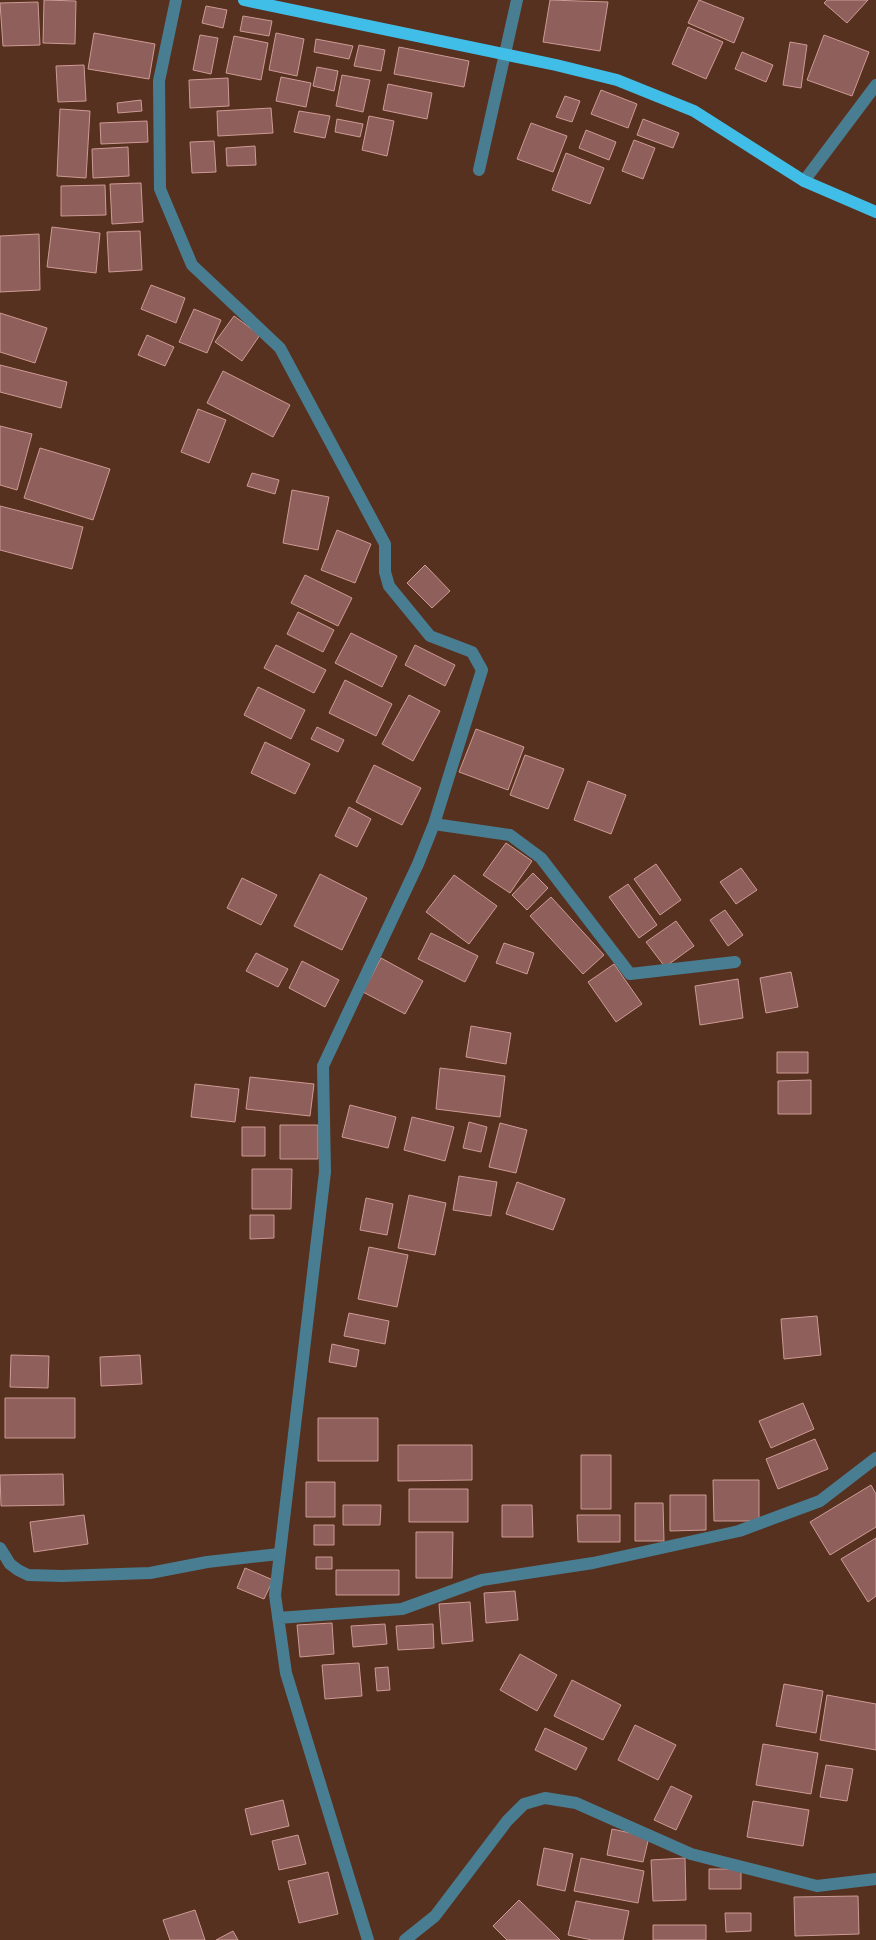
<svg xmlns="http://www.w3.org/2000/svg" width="876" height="1940" font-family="'DM Sans',sans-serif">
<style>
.building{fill:#8e5f5b;stroke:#ce9a95}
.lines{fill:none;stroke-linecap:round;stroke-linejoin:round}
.street{stroke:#497e92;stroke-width:12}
.primary{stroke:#40bee7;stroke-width:12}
</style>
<rect width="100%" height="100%" fill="#57311f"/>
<path class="building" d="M 44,0 L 76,1 L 75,44 L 43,43 Z
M 550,0 L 608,2 L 600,51 L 543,42 Z
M 699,0 L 744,18 L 734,43 L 688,23 Z
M 827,0 L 868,0 L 847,23 L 824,3 Z
M 38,2 L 40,45 L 3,46 L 0,3 Z
M 206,6 L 227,10 L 223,28 L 202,23 Z
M 243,16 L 272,21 L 269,36 L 240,31 Z
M 688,27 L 723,42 L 706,79 L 672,64 Z
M 94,33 L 155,44 L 149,79 L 88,69 Z
M 276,33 L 304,39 L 297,76 L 269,70 Z
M 200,35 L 218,38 L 211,74 L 193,70 Z
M 824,35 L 869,52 L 852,96 L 807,80 Z
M 234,36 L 268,43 L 261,80 L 226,73 Z
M 316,39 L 353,46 L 349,59 L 314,52 Z
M 790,42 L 807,45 L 801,88 L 783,85 Z
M 359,45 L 385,50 L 381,71 L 354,66 Z
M 399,47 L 469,61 L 464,87 L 394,74 Z
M 742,52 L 773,65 L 766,82 L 735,69 Z
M 84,65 L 86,101 L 58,102 L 56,66 Z
M 317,67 L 338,71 L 334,91 L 313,86 Z
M 342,75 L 370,80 L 363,112 L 336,106 Z
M 281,77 L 311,83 L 306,107 L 276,101 Z
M 228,78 L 229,106 L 190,108 L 189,80 Z
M 388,84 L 432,93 L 427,119 L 383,110 Z
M 601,90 L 637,104 L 628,128 L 591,114 Z
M 565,96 L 580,101 L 572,122 L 556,117 Z
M 141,100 L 142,111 L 118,113 L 117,103 Z
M 271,108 L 273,133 L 218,136 L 217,111 Z
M 60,109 L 90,111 L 86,178 L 57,176 Z
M 299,111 L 330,116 L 325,138 L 294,132 Z
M 369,116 L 394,121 L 387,156 L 362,150 Z
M 337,119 L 363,124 L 360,137 L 335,132 Z
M 643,119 L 679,133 L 673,148 L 637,135 Z
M 147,121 L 148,142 L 101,144 L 100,123 Z
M 531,123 L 567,136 L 553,172 L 517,159 Z
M 586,130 L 616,142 L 609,160 L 579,148 Z
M 634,140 L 655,148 L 643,179 L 622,171 Z
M 214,141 L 216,172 L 192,173 L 190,142 Z
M 255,146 L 256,165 L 227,166 L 226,148 Z
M 128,147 L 129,176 L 93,178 L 92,149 Z
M 566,153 L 604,168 L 590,204 L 552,190 Z
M 141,183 L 143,222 L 112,224 L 110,184 Z
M 105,185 L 106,215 L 61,216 L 61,186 Z
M 52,227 L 100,233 L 96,273 L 47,267 Z
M 140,231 L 142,270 L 109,272 L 107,232 Z
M 39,234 L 40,290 L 0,292 L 0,236 Z
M 151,285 L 185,298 L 176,323 L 141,309 Z
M 194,309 L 221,320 L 207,353 L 179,342 Z
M 0,313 L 47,328 L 35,363 L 0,352 Z
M 234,316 L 260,335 L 242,361 L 215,342 Z
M 147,335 L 174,347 L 165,366 L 138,355 Z
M 0,365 L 67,382 L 61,408 L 0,392 Z
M 223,371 L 290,405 L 273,437 L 207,403 Z
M 198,409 L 226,420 L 209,463 L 181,452 Z
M 0,426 L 32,434 L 17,490 L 0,485 Z
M 40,448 L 110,469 L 93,520 L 24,498 Z
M 252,473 L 279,480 L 275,494 L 247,486 Z
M 292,490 L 329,497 L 318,550 L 283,543 Z
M 0,506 L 83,527 L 72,569 L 0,550 Z
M 337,530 L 371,544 L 355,583 L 321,570 Z
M 425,565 L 450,591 L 432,608 L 407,583 Z
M 305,575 L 352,598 L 338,626 L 291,603 Z
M 298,612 L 334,630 L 323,652 L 287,634 Z
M 351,633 L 397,656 L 382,687 L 335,663 Z
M 276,645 L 326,670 L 314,693 L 264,668 Z
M 415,645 L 455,665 L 445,686 L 405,665 Z
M 345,680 L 392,704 L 376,736 L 329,713 Z
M 258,687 L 305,710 L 291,739 L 244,715 Z
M 409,695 L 440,711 L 413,761 L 382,744 Z
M 317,727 L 344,740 L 338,752 L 311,739 Z
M 476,729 L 524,747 L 508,790 L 459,772 Z
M 265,742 L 310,764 L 295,794 L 251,773 Z
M 525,755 L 564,769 L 548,809 L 510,795 Z
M 374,765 L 421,788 L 402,825 L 356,802 Z
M 588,781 L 626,795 L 611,834 L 574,820 Z
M 349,807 L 371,819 L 357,847 L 335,836 Z
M 506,843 L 532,861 L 510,893 L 483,875 Z
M 656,864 L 681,900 L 660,915 L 634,879 Z
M 741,868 L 757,890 L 736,904 L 720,882 Z
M 533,873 L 548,888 L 527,910 L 512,895 Z
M 320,874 L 367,898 L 342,950 L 294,926 Z
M 454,875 L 497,906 L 469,944 L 426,912 Z
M 242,878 L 277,895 L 261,925 L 227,908 Z
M 628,884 L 657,925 L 639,938 L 609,897 Z
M 551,897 L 604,955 L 583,974 L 530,916 Z
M 725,910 L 743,935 L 728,946 L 710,920 Z
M 676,921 L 694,946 L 665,967 L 646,942 Z
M 431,933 L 478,956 L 465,982 L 418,959 Z
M 504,943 L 534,953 L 527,974 L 496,963 Z
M 256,953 L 288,969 L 278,987 L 246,971 Z
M 381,958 L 423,981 L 405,1014 L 363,992 Z
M 302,961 L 339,980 L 325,1007 L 289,988 Z
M 614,964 L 642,1004 L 616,1022 L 588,982 Z
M 791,972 L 798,1007 L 766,1013 L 760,978 Z
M 738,979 L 743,1018 L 700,1025 L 695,986 Z
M 471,1026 L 511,1033 L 506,1064 L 466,1057 Z
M 777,1052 L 808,1052 L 808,1073 L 777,1073 Z
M 440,1068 L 505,1076 L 500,1117 L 436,1109 Z
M 250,1077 L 314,1084 L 310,1116 L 246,1109 Z
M 811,1080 L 811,1114 L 778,1114 L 778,1081 Z
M 195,1084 L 239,1089 L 235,1122 L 191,1117 Z
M 350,1105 L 396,1117 L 388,1148 L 342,1137 Z
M 412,1117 L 454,1127 L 445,1161 L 404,1150 Z
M 469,1122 L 487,1127 L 481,1152 L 463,1148 Z
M 500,1123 L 527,1130 L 516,1173 L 489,1167 Z
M 280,1125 L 318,1125 L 318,1159 L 280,1159 Z
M 242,1127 L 265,1127 L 265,1156 L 242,1156 Z
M 252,1169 L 292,1169 L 291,1209 L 252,1209 Z
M 459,1176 L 497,1182 L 491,1216 L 453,1210 Z
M 517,1182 L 565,1199 L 553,1230 L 506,1214 Z
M 409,1195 L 446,1203 L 435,1255 L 398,1248 Z
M 366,1198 L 393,1204 L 387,1235 L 360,1230 Z
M 250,1215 L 274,1215 L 274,1238 L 250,1239 Z
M 369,1247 L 408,1255 L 397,1307 L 358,1299 Z
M 349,1313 L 389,1321 L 385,1344 L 344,1336 Z
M 817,1316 L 821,1355 L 784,1359 L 781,1319 Z
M 332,1344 L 359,1350 L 356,1367 L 329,1362 Z
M 11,1355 L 49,1356 L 48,1388 L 10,1387 Z
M 140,1355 L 142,1384 L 101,1386 L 100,1357 Z
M 5,1398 L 75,1398 L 75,1438 L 5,1438 Z
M 803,1403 L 814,1429 L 771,1448 L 759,1421 Z
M 318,1418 L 378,1418 L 378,1461 L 318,1461 Z
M 815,1439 L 828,1469 L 778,1489 L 766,1459 Z
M 398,1445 L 472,1445 L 472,1480 L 398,1481 Z
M 581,1455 L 611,1455 L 611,1509 L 581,1509 Z
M 63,1474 L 64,1505 L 1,1506 L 0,1475 Z
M 713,1480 L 759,1480 L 759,1521 L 714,1521 Z
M 306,1482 L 335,1482 L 335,1517 L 306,1517 Z
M 871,1485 L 876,1494 L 876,1527 L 830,1555 L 810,1522 Z
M 409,1489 L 468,1489 L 468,1522 L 409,1522 Z
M 670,1495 L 706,1495 L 706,1530 L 670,1531 Z
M 635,1503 L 663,1503 L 664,1541 L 635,1541 Z
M 343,1505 L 381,1505 L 380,1525 L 343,1525 Z
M 502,1505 L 532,1505 L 533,1537 L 502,1537 Z
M 84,1515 L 88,1544 L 34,1552 L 30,1522 Z
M 577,1515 L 620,1515 L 620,1542 L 578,1542 Z
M 314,1525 L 334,1525 L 334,1545 L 314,1545 Z
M 416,1532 L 453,1532 L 452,1578 L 416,1578 Z
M 876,1538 L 876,1596 L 868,1602 L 841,1559 Z
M 316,1557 L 332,1557 L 332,1569 L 316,1569 Z
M 245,1568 L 273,1580 L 264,1599 L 237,1588 Z
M 336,1570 L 399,1570 L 399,1595 L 336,1595 Z
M 515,1591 L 518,1620 L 486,1623 L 484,1593 Z
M 470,1602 L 473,1641 L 442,1644 L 439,1604 Z
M 332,1623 L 334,1654 L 300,1657 L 297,1625 Z
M 385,1624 L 387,1644 L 353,1647 L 351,1626 Z
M 433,1624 L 434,1648 L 398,1650 L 396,1626 Z
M 520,1654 L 557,1675 L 537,1711 L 500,1690 Z
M 359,1663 L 362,1696 L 325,1699 L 322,1665 Z
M 388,1667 L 390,1690 L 377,1691 L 375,1668 Z
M 572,1680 L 621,1705 L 603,1740 L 554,1716 Z
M 784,1684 L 823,1691 L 816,1733 L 776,1726 Z
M 827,1695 L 876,1704 L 876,1750 L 820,1740 Z
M 635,1725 L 676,1745 L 658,1780 L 618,1760 Z
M 545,1728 L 587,1748 L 576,1770 L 535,1750 Z
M 763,1744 L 818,1753 L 811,1794 L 756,1785 Z
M 826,1765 L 853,1769 L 847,1801 L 820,1797 Z
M 671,1786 L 692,1796 L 676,1830 L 654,1820 Z
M 283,1800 L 289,1826 L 251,1835 L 245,1809 Z
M 753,1801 L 809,1810 L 803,1846 L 747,1837 Z
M 612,1829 L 649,1837 L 643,1862 L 607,1855 Z
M 298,1835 L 306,1864 L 279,1870 L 272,1841 Z
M 544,1848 L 573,1854 L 565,1891 L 537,1885 Z
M 581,1858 L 644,1871 L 638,1903 L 574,1891 Z
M 685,1858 L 686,1900 L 653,1901 L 651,1860 Z
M 709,1869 L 741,1869 L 741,1889 L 709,1889 Z
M 328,1872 L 338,1914 L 299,1923 L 288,1881 Z
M 858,1896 L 859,1934 L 795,1936 L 794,1897 Z
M 519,1900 L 560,1940 L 507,1940 L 493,1926 Z
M 576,1901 L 629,1911 L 623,1940 L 592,1940 L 568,1935 Z
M 195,1910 L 205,1940 L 170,1940 L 163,1920 Z
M 725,1913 L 751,1913 L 751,1931 L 726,1932 Z
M 653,1925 L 706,1925 L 706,1940 L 653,1940 Z
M 233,1931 L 238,1940 L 216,1940 Z"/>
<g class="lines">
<path class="street" d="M 176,0 L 159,81 L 160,189 L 192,265 L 280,348 L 385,544 L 385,572 L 389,586 L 430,636 L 472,652 L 482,670 L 434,824 L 418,864 L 323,1066 L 325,1172 L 275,1595 L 286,1673 L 368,1940
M 479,170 L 517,0
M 804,181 L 876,85
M 434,824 L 510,835 L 541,858 L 630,974 L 735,962
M 0,1548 L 10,1564 L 18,1570 L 28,1575 L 62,1576 L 150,1573 L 207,1562 L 279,1554
M 278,1618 L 402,1609 L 482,1580 L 593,1563 L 739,1531 L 820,1501 L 876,1458
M 405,1940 L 435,1916 L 507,1821 L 524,1804 L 545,1798 L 576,1803 L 691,1854 L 817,1886 L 876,1879"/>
<path class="primary" d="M 244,0 L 556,65 L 617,80 L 694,111 L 804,181 L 876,212"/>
</g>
</svg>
